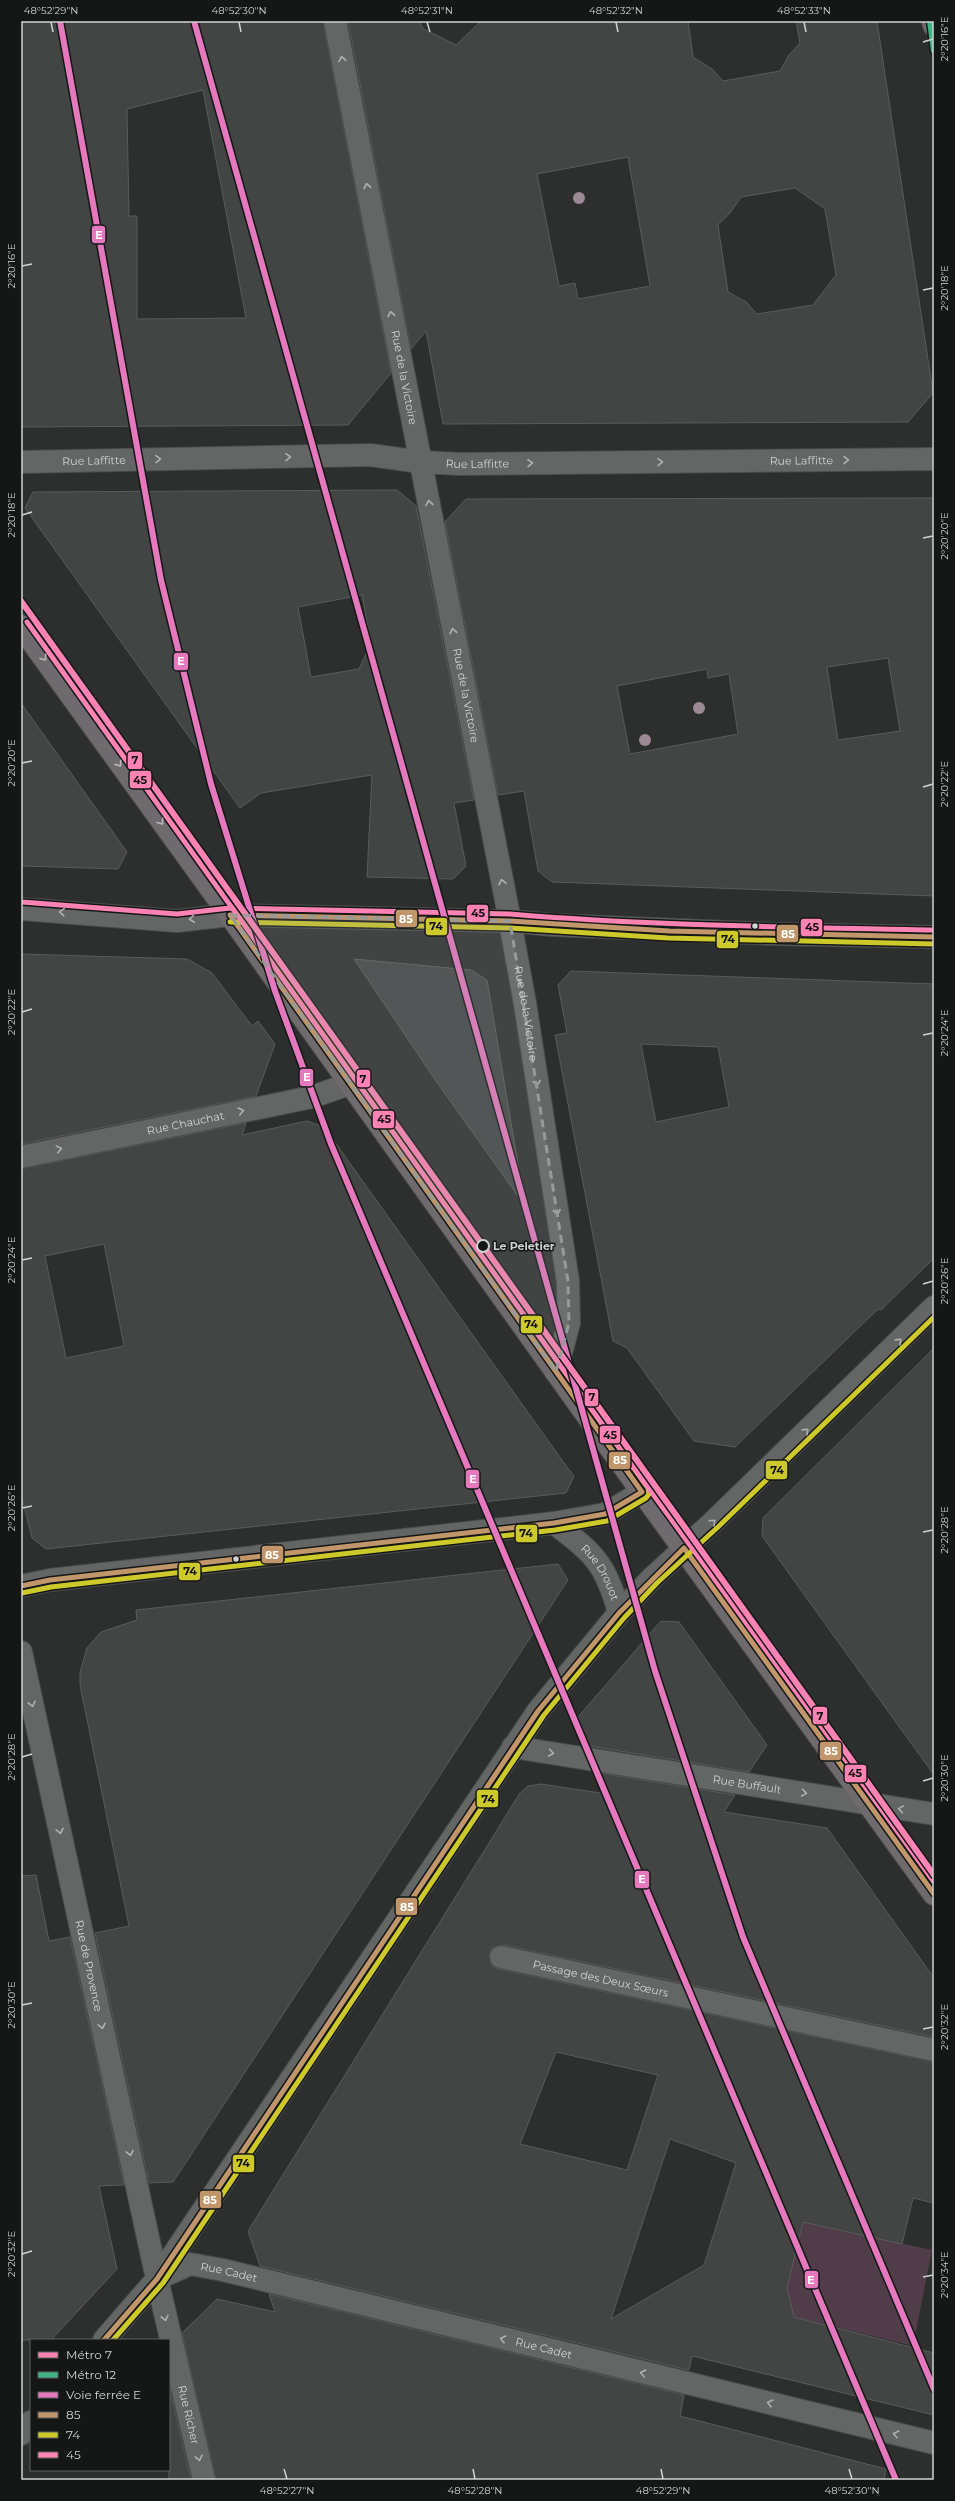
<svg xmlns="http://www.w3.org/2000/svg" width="955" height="2501" font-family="Montserrat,sans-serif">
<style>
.green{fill:#503d49}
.building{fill:#434545;stroke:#5a5c5c;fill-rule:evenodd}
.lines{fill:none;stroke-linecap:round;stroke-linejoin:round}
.minor-casing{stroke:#4a4c4c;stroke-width:24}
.major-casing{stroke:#4a4c4c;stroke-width:24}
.minor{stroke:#646666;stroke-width:22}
.major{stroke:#6e6a6e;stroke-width:22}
.bus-1-casing{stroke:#151717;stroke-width:8}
.bus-2-casing{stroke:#151717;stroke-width:8}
.bus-3-casing{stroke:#151717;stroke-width:8}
.bus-1{stroke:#c0966a;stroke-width:5}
.bus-2{stroke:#cec92a;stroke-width:5}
.bus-3{stroke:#ff82b4;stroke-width:5}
.rail-1-casing{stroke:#151717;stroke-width:9}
.rail-1{stroke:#e679be;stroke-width:6}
.metro-1-casing{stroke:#151717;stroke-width:9}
.metro-2-casing{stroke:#151717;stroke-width:9}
.metro-1{stroke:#ff82b4;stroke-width:6}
.metro-2{stroke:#40b284;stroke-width:6}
.tree{fill:#9d8895}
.oneway{stroke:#b0b2b2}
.oneway2{stroke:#b8b9ba}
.marked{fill:#989a9a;fill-opacity:0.2;stroke:#989a9a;stroke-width:3;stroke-dasharray:8 5;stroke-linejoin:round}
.ticks{fill:none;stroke:#d1d3d3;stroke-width:1.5}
.bus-dot{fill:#d1d3d3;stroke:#151717;stroke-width:1.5}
.stop-dot{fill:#151717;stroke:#d1d3d3;stroke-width:2}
.labels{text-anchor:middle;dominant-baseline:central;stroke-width:3;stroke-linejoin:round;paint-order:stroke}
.street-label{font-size:11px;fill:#d1d3d3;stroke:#151717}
.stop-label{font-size:11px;font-weight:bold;fill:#d1d3d3;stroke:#151717;text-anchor:start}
.line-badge{stroke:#151717;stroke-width:1.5}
.badge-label{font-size:11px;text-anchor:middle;font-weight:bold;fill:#fff}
.pale-badge-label{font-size:11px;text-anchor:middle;font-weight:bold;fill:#111}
.neatline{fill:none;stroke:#d1d3d3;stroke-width:1.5}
.ticks-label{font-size:10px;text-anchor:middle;fill:#d1d3d3}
</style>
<rect width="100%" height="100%" fill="#2d2f2f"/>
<path class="green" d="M 803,2222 L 932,2250 L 913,2346 L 791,2316 L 792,2308 L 790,2300 L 785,2298 Z"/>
<path class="building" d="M 21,21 L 323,21 L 391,373 L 348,425 L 21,427 ZM 203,90 L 246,318 L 137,319 L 137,216 L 129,216 L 127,109 Z
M 348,21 L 420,21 L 422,28 L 456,45 L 481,21 L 688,21 L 693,57 L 712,69 L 723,81 L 780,71 L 789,55 L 800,43 L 796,21 L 877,21 L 933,393 L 908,422 L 443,424 L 426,331 L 411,349 ZM 628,157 L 650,286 L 578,299 L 575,283 L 559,286 L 537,174 ZM 795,188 L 825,209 L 836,275 L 813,305 L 757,314 L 746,302 L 728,292 L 718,225 L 730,213 L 741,197 Z
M 397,490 L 416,506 L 474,800 L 454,803 L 466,866 L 453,879 L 367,877 L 372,775 L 261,793 L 240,808 L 25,508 L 33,492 ZM 362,595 L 371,643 L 359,669 L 311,677 L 298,607 Z
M 934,498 L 934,896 L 552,882 L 538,871 L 524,791 L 498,795 L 445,522 L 466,499 ZM 888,658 L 900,731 L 838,740 L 827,667 ZM 707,669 L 708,678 L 729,674 L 738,734 L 630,754 L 617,686 Z
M 21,703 L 127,852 L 118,869 L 21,866 Z
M 21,954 L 187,959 L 212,973 L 252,1026 L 258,1021 L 275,1044 L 256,1096 L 21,1144 Z
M 354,959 L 471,970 L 487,980 L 525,1206 L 436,1081 Z
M 571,971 L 934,984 L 934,1258 L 881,1310 L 878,1309 L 735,1447 L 694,1441 L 627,1348 L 613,1341 L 555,1035 L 567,1033 L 558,985 ZM 641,1044 L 718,1047 L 729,1107 L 656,1122 Z
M 307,1121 L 324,1127 L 567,1467 L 574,1476 L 566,1493 L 46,1549 L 32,1538 L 21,1494 L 21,1169 L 246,1123 L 242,1135 ZM 104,1244 L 124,1346 L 66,1358 L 45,1256 Z
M 934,1348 L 934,1775 L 762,1536 L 763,1518 Z
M 558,1564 L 568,1580 L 173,2182 L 149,2183 L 95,1933 L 129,1926 L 80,1685 L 80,1672 L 87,1648 L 101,1632 L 137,1620 L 136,1610 Z
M 661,1621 L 679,1622 L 767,1745 L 749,1772 L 589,1746 L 578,1717 Z
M 599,1773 L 735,1795 L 724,1812 L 827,1828 L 934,1978 L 934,2037 L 504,1945 L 492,1948 L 489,1955 L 492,1966 L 498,1969 L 934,2062 L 934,2203 L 913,2198 L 902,2244 L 803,2222 L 787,2288 L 794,2317 L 934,2353 L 934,2415 L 692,2356 L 689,2370 L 260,2266 L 248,2231 L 520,1793 L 528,1786 L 541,1784 L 607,1794 ZM 556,2052 L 658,2075 L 627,2170 L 520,2144 ZM 670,2139 L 736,2163 L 704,2265 L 611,2319 Z
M 36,1875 L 49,1941 L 70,1937 L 124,2185 L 99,2186 L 117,2269 L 51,2340 L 21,2340 L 21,1876 Z
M 269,2294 L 684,2395 L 680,2416 L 886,2469 L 884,2480 L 216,2480 L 182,2333 L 217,2299 L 275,2312 Z
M 169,2385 L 191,2480 L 169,2480 Z"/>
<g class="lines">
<g class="minor-casing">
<g id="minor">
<path id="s1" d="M 335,21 L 510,921 L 525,1003 L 568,1281 L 569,1323 L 556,1372"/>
<path id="s2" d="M 21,462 L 370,455 L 421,462 L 460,464 L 934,459"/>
<path d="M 21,909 L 177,921 L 230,915 L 275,916 L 510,921 L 553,925 L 774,934 L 934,937"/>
<path id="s3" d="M 21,1157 L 312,1097 L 349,1084"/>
<path id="s4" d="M 554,1523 C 593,1553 606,1563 619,1613"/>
<path d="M 21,1586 L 50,1580 L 554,1523 L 605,1514 L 642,1492"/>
<path id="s5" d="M 21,1652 L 157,2279 L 204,2480"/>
<path id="s6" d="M 513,1747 L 934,1814"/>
<path id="s7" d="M 501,1957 L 934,2050"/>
<path id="s8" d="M 157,2279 L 190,2264 L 223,2270 L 934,2443"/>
<path d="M 104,2340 L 157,2279 L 538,1711 L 619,1613 L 652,1578 L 713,1522 L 934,1307"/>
<path d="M 21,2434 L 31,2422"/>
</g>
</g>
<g class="major-casing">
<path id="major" d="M 933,21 L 934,25
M 21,626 L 230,915 L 607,1443 L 934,1894"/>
</g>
<use href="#minor" class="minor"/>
<use href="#major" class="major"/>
<g class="bus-1-casing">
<path id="bus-1" d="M 230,915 L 510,921 L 669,931 L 934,937
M 21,1586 L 50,1580 L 554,1523 L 605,1514 L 642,1492 L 230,915
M 104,2340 L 157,2279 L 538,1711 L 619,1613 L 684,1548 L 934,1894"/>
</g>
<g class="bus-2-casing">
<path id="bus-2" d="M 230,922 L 510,928 L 668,938 L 934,944
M 22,1593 L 51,1587 L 555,1530 L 607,1521 L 646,1498 L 649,1494 L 648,1488 L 236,911
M 113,2340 L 163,2283 L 544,1715 L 624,1618 L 657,1583 L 718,1527 L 934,1317"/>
</g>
<g class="bus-3-casing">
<path id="bus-3" d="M 27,622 L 613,1439 L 934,1882
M 22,902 L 177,914 L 230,908 L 510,914 C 651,926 793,927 934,930"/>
</g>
<use href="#bus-1" class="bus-1"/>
<use href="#bus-2" class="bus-2"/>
<use href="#bus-3" class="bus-3"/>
<g class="rail-1-casing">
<path id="rail-1" d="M 60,21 L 161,580 L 211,784 L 275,991 L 331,1144 L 896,2480
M 194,21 L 655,1671 L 743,1937 L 934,2389"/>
</g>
<use href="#rail-1" class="rail-1"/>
<g class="metro-1-casing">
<path id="metro-1" d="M 21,601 L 934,1875"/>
</g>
<g class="metro-2-casing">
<path id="metro-2" d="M 930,21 L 934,51"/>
</g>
<use href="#metro-1" class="metro-1"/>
<use href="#metro-2" class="metro-2"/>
</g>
<g class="tree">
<circle cx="579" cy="198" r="6"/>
<circle cx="699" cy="708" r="6"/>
<circle cx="645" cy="740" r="6"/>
</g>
<defs><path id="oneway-chevron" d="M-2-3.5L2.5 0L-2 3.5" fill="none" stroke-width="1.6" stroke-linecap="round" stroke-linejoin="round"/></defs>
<g class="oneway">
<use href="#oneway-chevron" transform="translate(342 59) rotate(-101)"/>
<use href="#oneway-chevron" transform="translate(367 186) rotate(-101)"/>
<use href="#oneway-chevron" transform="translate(391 314) rotate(-101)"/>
<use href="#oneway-chevron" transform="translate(288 457) rotate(-1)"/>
<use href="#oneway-chevron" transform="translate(158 459) rotate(-1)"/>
<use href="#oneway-chevron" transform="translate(846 460) rotate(-1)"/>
<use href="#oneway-chevron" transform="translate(660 462) rotate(-1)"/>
<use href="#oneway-chevron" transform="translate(530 463) rotate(-1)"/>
<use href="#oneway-chevron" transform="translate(429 503) rotate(-100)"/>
<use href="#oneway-chevron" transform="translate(453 631) rotate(-101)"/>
<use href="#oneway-chevron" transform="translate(502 882) rotate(-102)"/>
<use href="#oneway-chevron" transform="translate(62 912) rotate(-176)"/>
<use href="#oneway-chevron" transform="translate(192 919) rotate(173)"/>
<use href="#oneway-chevron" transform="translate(537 1083) rotate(81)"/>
<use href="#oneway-chevron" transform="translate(241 1111) rotate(-12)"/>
<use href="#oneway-chevron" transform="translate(59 1149) rotate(-12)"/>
<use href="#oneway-chevron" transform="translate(557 1212) rotate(81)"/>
<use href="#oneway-chevron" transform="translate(899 1341) rotate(-44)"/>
<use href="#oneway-chevron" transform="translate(806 1431) rotate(-44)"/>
<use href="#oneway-chevron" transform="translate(713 1522) rotate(-43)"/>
<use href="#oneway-chevron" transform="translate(32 1704) rotate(78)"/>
<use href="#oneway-chevron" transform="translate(551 1753) rotate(10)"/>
<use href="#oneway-chevron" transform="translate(804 1793) rotate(9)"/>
<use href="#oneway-chevron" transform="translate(901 1809) rotate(-171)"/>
<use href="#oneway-chevron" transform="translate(60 1831) rotate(78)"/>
<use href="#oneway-chevron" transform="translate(102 2026) rotate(78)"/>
<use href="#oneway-chevron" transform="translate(130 2153) rotate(78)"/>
<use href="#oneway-chevron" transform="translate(165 2318) rotate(77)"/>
<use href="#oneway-chevron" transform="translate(503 2339) rotate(-166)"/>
<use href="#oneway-chevron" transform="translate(643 2373) rotate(-166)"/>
<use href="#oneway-chevron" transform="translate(770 2403) rotate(-166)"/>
<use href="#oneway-chevron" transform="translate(896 2434) rotate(-166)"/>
<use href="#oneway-chevron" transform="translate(199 2458) rotate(76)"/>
</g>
<g class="oneway2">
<use href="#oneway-chevron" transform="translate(44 658) rotate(54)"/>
<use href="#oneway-chevron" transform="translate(119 764) rotate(54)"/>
<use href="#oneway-chevron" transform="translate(161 822) rotate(54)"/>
</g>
<path class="marked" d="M 230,915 L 510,921 L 568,1281 L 569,1323 L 556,1372 Z"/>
<path class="ticks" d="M 51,22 L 53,32M 239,22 L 241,32M 427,22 L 430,32M 616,22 L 618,32M 804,22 L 806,32M 923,42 L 933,39M 22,266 L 32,264M 923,290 L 933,288M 22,515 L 32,512M 923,538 L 933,536M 22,763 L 32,761M 923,787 L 933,784M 22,1012 L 32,1009M 923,1035 L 933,1033M 22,1260 L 32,1258M 923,1284 L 933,1281M 22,1508 L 32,1506M 923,1532 L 933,1530M 22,1757 L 32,1754M 923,1781 L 933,1778M 22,2005 L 32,2003M 923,2029 L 933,2027M 22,2254 L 32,2251M 923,2277 L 933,2275M 284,2469 L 287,2479M 473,2469 L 475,2479M 661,2469 L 663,2479M 849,2469 L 852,2479"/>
<g class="bus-dot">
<circle cx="755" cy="926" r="3.5"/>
<circle cx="236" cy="1559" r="3.5"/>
</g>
<circle class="stop-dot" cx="483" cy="1246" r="6"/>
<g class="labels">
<g class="street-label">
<text stroke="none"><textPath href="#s1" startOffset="363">Rue de la Victoire</textPath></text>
<text stroke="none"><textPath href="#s2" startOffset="73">Rue Laffitte</textPath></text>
<text stroke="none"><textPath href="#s2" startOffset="781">Rue Laffitte</textPath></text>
<text stroke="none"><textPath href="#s2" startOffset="457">Rue Laffitte</textPath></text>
<text stroke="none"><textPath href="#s1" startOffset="687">Rue de la Victoire</textPath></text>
<text stroke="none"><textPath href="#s1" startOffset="1011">Rue de la Victoire</textPath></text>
<text stroke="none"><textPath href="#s3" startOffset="168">Rue Chauchat</textPath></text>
<text stroke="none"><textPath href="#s4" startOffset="69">Rue Drouot</textPath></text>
<text stroke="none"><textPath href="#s6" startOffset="237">Rue Buffault</textPath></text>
<text stroke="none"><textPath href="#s5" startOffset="321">Rue de Provence</textPath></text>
<text stroke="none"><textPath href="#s7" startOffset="102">Passage des Deux Sœurs</textPath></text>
<text stroke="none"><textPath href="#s8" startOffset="76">Rue Cadet</textPath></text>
<text stroke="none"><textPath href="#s8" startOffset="400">Rue Cadet</textPath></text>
<text stroke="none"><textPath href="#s5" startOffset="781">Rue Richer</textPath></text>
</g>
<g class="stop-label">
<text x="493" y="1246">Le Peletier</text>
</g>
</g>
<g class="line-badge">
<rect x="91" y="225" width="15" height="19" rx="4" fill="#e679be"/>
<rect x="173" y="652" width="16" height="19" rx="4" fill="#e679be"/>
<rect x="127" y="751" width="16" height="19" rx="4" fill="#ff82b4"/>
<rect x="129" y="770" width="23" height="19" rx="4" fill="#ff82b4"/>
<rect x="466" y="904" width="23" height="19" rx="4" fill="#ff82b4"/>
<rect x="395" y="909" width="23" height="19" rx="4" fill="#c0966a"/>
<rect x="425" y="917" width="23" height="19" rx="4" fill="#cec92a"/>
<rect x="800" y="918" width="23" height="19" rx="4" fill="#ff82b4"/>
<rect x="776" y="924" width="23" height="19" rx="4" fill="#c0966a"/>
<rect x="716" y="930" width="23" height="19" rx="4" fill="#cec92a"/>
<rect x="299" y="1068" width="15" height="19" rx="4" fill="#e679be"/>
<rect x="356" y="1069" width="15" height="19" rx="4" fill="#ff82b4"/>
<rect x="372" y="1110" width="23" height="19" rx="4" fill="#ff82b4"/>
<rect x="520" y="1315" width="23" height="19" rx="4" fill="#cec92a"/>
<rect x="584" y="1388" width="15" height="19" rx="4" fill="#ff82b4"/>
<rect x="599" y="1425" width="22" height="19" rx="4" fill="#ff82b4"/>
<rect x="608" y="1451" width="23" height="19" rx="4" fill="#c0966a"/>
<rect x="765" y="1460" width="23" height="20" rx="4" fill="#cec92a"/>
<rect x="465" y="1469" width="15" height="20" rx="4" fill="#e679be"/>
<rect x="515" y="1524" width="23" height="19" rx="4" fill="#cec92a"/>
<rect x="261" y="1545" width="23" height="19" rx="4" fill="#c0966a"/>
<rect x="178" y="1562" width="23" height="19" rx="4" fill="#cec92a"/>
<rect x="812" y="1706" width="16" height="19" rx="4" fill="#ff82b4"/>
<rect x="819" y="1741" width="23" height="20" rx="4" fill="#c0966a"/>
<rect x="844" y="1764" width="23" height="19" rx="4" fill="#ff82b4"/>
<rect x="476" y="1789" width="23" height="19" rx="4" fill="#cec92a"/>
<rect x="634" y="1870" width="16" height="19" rx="4" fill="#e679be"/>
<rect x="395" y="1897" width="23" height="19" rx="4" fill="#c0966a"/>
<rect x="232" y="2154" width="23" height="19" rx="4" fill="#cec92a"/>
<rect x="199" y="2190" width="23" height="19" rx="4" fill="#c0966a"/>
<rect x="804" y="2270" width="15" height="19" rx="4" fill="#e679be"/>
</g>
<g class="badge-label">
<text x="99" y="239">E</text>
<text x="181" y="665">E</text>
<text x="406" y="923">85</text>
<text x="788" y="938">85</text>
<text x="307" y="1081">E</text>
<text x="620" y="1464">85</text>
<text x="473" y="1483">E</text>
<text x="272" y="1559">85</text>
<text x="831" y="1755">85</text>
<text x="642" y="1883">E</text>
<text x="407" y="1911">85</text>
<text x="210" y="2204">85</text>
<text x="811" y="2284">E</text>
</g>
<g class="pale-badge-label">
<text x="135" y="764">7</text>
<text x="140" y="784">45</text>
<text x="478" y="917">45</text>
<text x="436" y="930">74</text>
<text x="812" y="931">45</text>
<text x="728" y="943">74</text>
<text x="363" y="1083">7</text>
<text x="384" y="1123">45</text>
<text x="531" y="1328">74</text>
<text x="592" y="1401">7</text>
<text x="610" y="1439">45</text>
<text x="777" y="1474">74</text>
<text x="526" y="1537">74</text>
<text x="190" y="1575">74</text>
<text x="820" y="1720">7</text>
<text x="855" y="1777">45</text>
<text x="488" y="1803">74</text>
<text x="243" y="2167">74</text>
</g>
<rect width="955" height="2501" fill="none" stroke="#151717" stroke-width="44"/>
<rect x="30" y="2339" width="140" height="132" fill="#151717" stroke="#606262"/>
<rect x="38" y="2352" width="20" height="6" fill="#ff82b4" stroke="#606262"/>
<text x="66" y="2359" font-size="12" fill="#d1d3d3">Métro 7</text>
<rect x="38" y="2372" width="20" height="6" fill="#40b284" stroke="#606262"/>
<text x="66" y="2379" font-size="12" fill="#d1d3d3">Métro 12</text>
<rect x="38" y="2392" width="20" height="6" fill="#e679be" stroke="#606262"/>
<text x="66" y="2399" font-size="12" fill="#d1d3d3">Voie ferrée E</text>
<rect x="38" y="2412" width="20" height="6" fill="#c0966a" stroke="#606262"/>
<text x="66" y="2419" font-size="12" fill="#d1d3d3">85</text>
<rect x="38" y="2432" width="20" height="6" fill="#cec92a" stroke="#606262"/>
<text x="66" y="2439" font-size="12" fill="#d1d3d3">74</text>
<rect x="38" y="2452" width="20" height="6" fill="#ff82b4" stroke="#606262"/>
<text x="66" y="2459" font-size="12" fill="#d1d3d3">45</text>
<rect x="22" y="22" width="911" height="2457" class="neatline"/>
<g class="ticks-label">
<text x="51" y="14">48°52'29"N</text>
<text x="239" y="14">48°52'30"N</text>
<text x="427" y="14">48°52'31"N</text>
<text x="616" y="14">48°52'32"N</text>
<text x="804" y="14">48°52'33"N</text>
<text transform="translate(944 39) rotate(-90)" y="4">2°20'16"E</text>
<text transform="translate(11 266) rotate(-90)" y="4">2°20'16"E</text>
<text transform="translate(944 288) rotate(-90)" y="4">2°20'18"E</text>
<text transform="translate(11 515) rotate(-90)" y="4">2°20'18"E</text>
<text transform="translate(944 536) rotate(-90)" y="4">2°20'20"E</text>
<text transform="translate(11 763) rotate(-90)" y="4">2°20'20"E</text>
<text transform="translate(944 784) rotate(-90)" y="4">2°20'22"E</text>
<text transform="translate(11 1012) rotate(-90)" y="4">2°20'22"E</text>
<text transform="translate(944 1033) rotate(-90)" y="4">2°20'24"E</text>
<text transform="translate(11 1260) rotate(-90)" y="4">2°20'24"E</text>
<text transform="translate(944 1281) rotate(-90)" y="4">2°20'26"E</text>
<text transform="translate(11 1508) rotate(-90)" y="4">2°20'26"E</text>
<text transform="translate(944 1530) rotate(-90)" y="4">2°20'28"E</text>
<text transform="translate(11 1757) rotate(-90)" y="4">2°20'28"E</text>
<text transform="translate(944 1778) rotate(-90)" y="4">2°20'30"E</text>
<text transform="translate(11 2005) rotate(-90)" y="4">2°20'30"E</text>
<text transform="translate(944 2027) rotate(-90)" y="4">2°20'32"E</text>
<text transform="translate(11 2254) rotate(-90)" y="4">2°20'32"E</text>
<text transform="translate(944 2275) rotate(-90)" y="4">2°20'34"E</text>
<text x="287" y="2494">48°52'27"N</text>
<text x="475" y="2494">48°52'28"N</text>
<text x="663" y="2494">48°52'29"N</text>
<text x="852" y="2494">48°52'30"N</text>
</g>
</svg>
